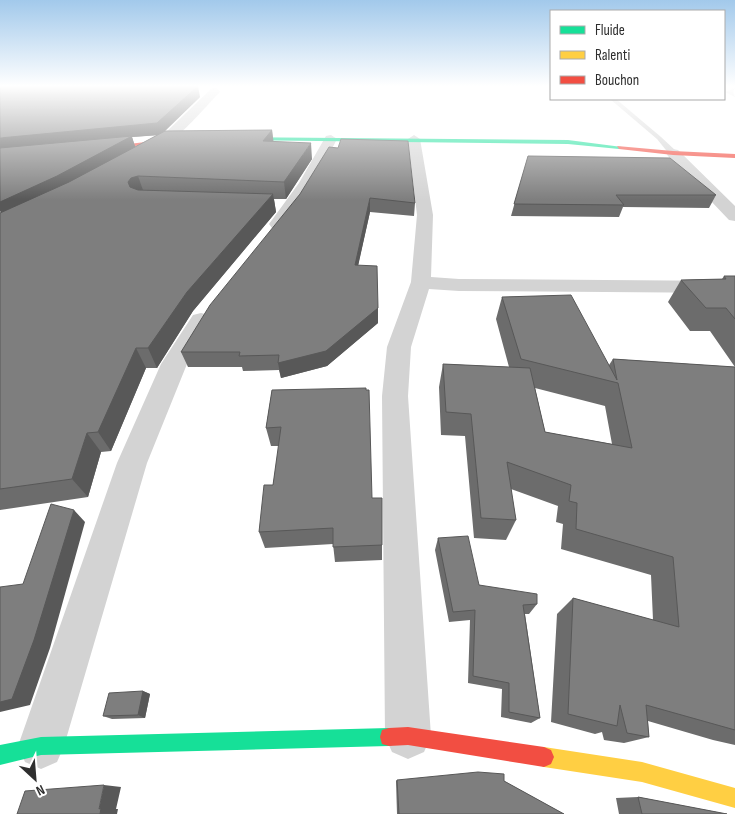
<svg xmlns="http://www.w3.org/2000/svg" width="735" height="814" font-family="'Sofia Sans Condensed',sans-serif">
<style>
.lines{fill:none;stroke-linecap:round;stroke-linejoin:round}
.lane{fill:#d3d3d3;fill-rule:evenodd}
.street{fill:#d3d3d3;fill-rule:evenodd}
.fast{fill:#16e098;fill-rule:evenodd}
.slow{fill:#ffcf43;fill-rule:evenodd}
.jam{fill:#f24e42;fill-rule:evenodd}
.wall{fill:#6c6c6c;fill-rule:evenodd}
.shaded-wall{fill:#585858}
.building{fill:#7e7e7e;stroke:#585858}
</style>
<rect width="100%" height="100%" fill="#fff"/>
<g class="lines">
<path class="lane" d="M 735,88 L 733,92 L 735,97 L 725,92 Z
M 610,99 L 616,99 L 661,137 L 676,151 L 676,155 L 670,155 L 657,139 Z"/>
<path class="street" d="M 215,88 L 220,91 L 219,93 C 204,108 162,160 140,155 L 138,152 L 140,149 L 161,137 L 211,89 Z
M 331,135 L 337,139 L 314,183 L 284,228 L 278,229 L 272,228 L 269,224 L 299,183 L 326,136 Z
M 414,135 L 420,139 L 433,215 L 431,277 L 459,279 L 735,281 L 735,293 L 459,291 L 429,289 L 411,347 L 408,396 L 431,736 L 424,752 L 408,759 L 392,752 L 385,736 L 382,396 L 387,347 L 411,282 L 417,215 L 408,139 Z
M 673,149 L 678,150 L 735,206 L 735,221 L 729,220 L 668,156 L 666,153 L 668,150 Z
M 201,313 L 209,315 L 212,320 L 187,364 L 147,463 L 64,746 L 57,762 L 41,769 L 25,762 L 18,746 L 117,463 L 161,364 L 193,315 Z"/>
<path class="fast" d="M 235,137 L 568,140 L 622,147 L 619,149 L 568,144 L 233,140 Z
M 389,728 L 396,730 L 398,737 L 396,744 L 389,746 L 41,755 L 0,765 L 0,745 L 41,737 Z"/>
<path class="slow" d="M 544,747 L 642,762 L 735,788 L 735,808 L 642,782 L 544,767 L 537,764 L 534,757 L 537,750 Z"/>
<path class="jam" d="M 179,138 L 181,141 L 98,150 L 95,148 Z
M 617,146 L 673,151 L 735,154 L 735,158 L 673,155 L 619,149 Z
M 408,727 L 544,747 L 551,750 L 554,757 L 551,764 L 544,767 L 408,745 L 389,746 L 382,744 L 380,737 L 382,730 L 389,728 Z"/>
</g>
<path class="wall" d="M 200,97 L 164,131 L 272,130 L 273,142 L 312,159 L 286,199 L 274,199 L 276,212 L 193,311 L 157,368 L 146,368 L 111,451 L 101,452 L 88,497 L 0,510 L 0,213 ZM 157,135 L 135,147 L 132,137 Z
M 338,148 L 415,203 L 414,216 L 370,212 L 358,265 L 378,323 L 327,366 L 281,378 L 279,370 L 243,371 L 242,367 L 188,367 L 181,352 Z
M 528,156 L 716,195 L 709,208 L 623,207 L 619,217 L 511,216 Z
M 724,276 L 735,276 L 735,367 L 710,331 L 690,331 L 668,302 L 681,280 L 722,279 Z
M 502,297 L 609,365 L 613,359 L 735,367 L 735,745 L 713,740 L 648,721 L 649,737 L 624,743 L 604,740 L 602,732 L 595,734 L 551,722 L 557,614 L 573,598 L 653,620 L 651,575 L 561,549 L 563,524 L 556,522 L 558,506 L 511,489 L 516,520 L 506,540 L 474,538 L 465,436 L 441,435 L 439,387 L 443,364 L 509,367 L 496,319 ZM 535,388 L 605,406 L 612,444 L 545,432 Z
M 272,390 L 372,498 L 382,545 L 382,560 L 335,562 L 333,544 L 265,548 L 259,532 L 273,485 L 279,446 L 271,446 L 266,428 Z
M 438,538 L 479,585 L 537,604 L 529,614 L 525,614 L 540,718 L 531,723 L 501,717 L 502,689 L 468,683 L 470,620 L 449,622 L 435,550 Z
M 143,691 L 150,694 L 145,718 L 112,719 L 103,716 Z
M 397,780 L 504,781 L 564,814 L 397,814 L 396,781 Z
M 638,797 L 727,814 L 619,814 L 616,798 Z"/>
<path class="shaded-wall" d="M 198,86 L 200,97 L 161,135 L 132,137 L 136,149 L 4,218 L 0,211 L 0,138 Z
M 272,130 L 274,145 L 263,141 Z
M 311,143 L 312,159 L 286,199 L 284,182 Z
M 138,176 L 144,193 L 134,199 L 128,182 L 131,178 Z
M 273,194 L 276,212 L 193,311 L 157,368 L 148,348 L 187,292 Z
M 370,198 L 370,212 L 355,280 L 355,265 Z
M 378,308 L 378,323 L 327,366 L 281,378 L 278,363 Z
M 136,348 L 146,368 L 111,451 L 98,432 Z
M 87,433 L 101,452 L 88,497 L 72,479 Z
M 74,510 L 85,522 L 50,648 L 30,705 L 0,712 L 0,702 Z
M 143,691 L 150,694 L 145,718 L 138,715 Z
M 104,785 L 121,787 L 116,809 L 118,809 L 117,814 L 100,814 L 99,809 Z"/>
<path class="building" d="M 0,86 L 198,86 L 157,123 L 0,138 Z
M 272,130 L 263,141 L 311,143 L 284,182 L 138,176 L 131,178 L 128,182 L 130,187 L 138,190 L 273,194 L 187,292 L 148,348 L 136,348 L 98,432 L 87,433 L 72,479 L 0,489 L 0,213 L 69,182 L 165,131 Z
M 132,136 L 57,176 L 0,202 L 0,148 Z
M 341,139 L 408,141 L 415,203 L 370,198 L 355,265 L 377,266 L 378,308 L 326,351 L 278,363 L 279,355 L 239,356 L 240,352 L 181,352 L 210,305 L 300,194 L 329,147 L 338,148 Z
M 528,156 L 670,158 L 716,195 L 616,195 L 624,205 L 514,204 Z
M 724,276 L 735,276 L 735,319 L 726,308 L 706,308 L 681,280 L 726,279 Z
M 571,295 L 617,380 L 613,359 L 735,367 L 735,730 L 646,705 L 649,737 L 627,733 L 620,705 L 617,726 L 568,714 L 573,598 L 679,627 L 673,557 L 576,529 L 577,503 L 569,501 L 571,485 L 507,462 L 516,520 L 481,518 L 471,414 L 446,412 L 443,364 L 530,368 L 545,432 L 632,448 L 618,383 L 521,359 L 502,297 Z
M 366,388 L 366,390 L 369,390 L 372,498 L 382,498 L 382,545 L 333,547 L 333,528 L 259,532 L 264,485 L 273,485 L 281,427 L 266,428 L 272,390 Z
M 51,504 L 74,510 L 34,640 L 12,699 L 0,702 L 0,587 L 23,584 Z
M 468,536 L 479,585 L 537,594 L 537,604 L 523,605 L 540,718 L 509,712 L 509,683 L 473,676 L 475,610 L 453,612 L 438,538 Z
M 143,691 L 138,715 L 103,716 L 109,693 Z
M 478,772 L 504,774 L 504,781 L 564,814 L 399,814 L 397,780 Z
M 104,785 L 99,809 L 101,808 L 100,814 L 17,814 L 25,791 Z
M 638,797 L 727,814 L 642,814 Z"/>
<linearGradient id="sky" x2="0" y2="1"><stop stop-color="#a2c9eb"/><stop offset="0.43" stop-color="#fff"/><stop offset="1" stop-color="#fff" stop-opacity="0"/></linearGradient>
<rect width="735" height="200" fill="url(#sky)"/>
<rect x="550" y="10" width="175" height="90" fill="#ffffff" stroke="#ababab"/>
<rect x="560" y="26" width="25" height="8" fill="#16e098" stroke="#ababab"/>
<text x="595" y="35" font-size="15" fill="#2e2e2e">Fluide</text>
<rect x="560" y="51" width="25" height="8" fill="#ffcf43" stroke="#ababab"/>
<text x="595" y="60" font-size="15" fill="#2e2e2e">Ralenti</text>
<rect x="560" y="76" width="25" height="8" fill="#f24e42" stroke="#ababab"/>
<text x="595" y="85" font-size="15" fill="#2e2e2e">Bouchon</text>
<g transform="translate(35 779) rotate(154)" stroke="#ffffff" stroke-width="4" paint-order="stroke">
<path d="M0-4L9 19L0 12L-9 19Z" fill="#2e2e2e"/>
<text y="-8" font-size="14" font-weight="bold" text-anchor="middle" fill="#2e2e2e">N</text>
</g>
</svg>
